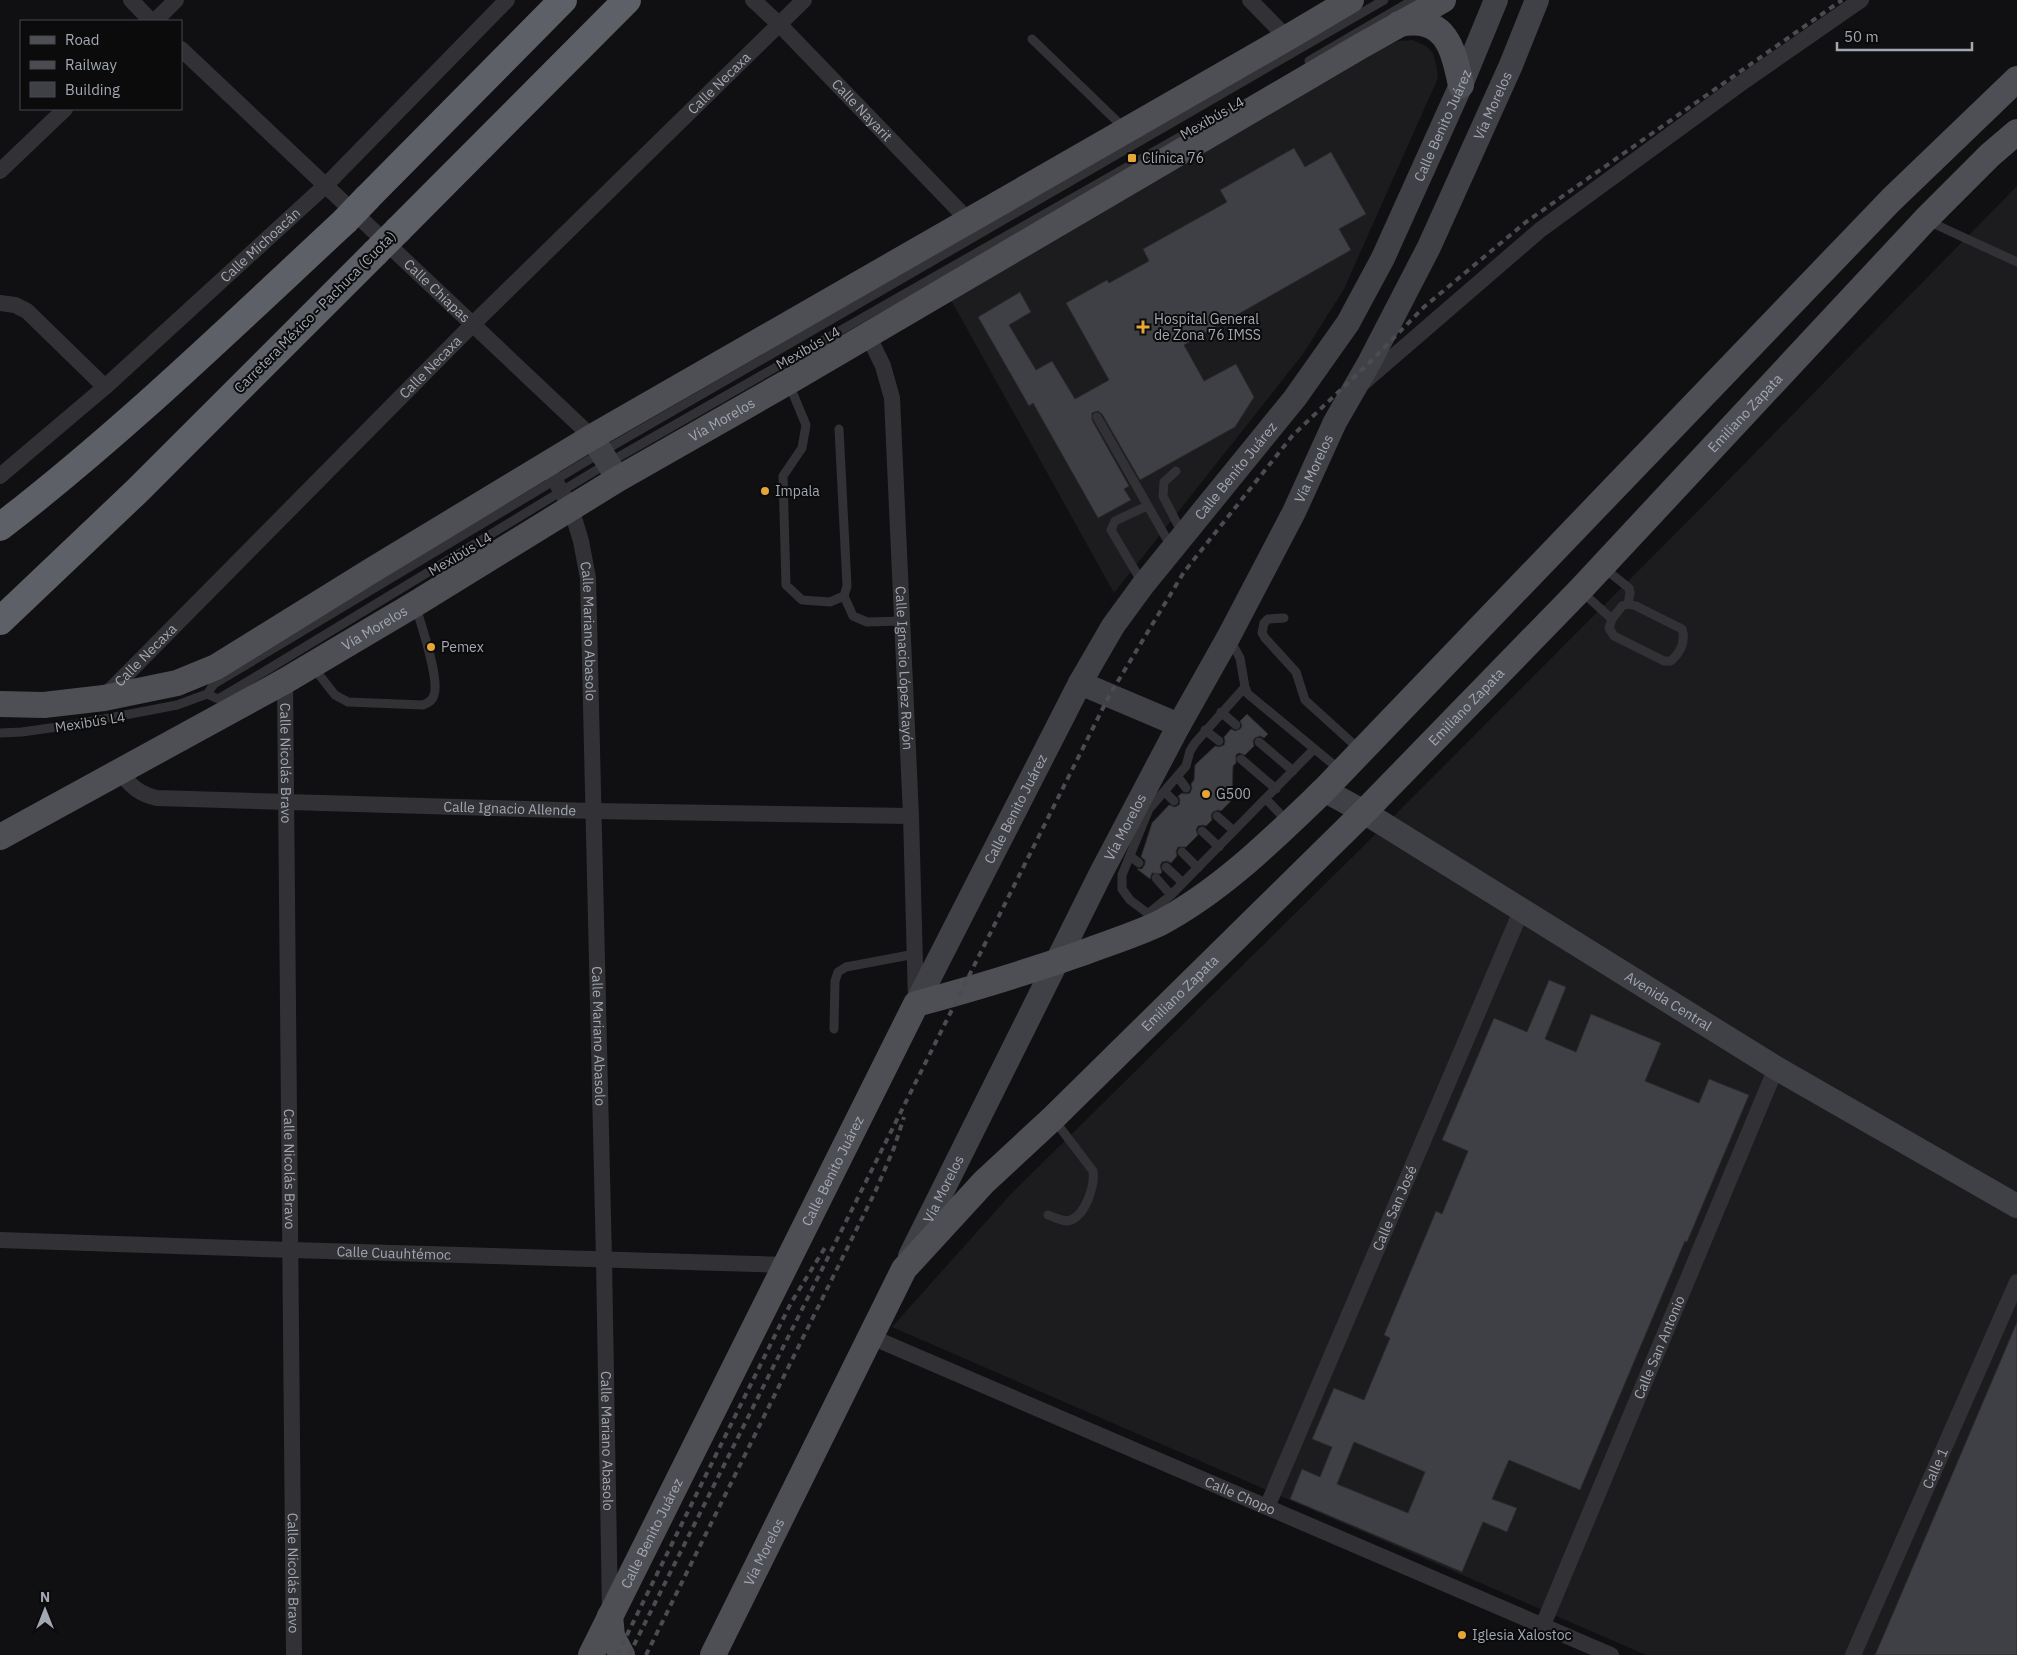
<svg xmlns="http://www.w3.org/2000/svg" width="2017" height="1655" font-family="'IBM Plex Sans',sans-serif">
<style>
.built{fill:#1c1c1e}
.building{fill:#3f4045;stroke:#2a2a2d;fill-rule:evenodd}
.lines{fill:none;stroke-linecap:round;stroke-linejoin:round}
.lane{stroke:#323236;stroke-width:9}
.street{stroke:#323236;stroke-width:16}
.secondary{stroke:#404146;stroke-width:24}
.primary{stroke:#4e4f55;stroke-width:26}
.highway{stroke:#5e6067;stroke-width:28}
.rail{stroke:#4b4c51;stroke-width:4;stroke-dasharray:6 5;stroke-linecap:butt}
.highway-bridge{stroke:#5e6067;stroke-width:28}
.poi-dot{fill:#e4a636;stroke:#0b0b0c;stroke-width:2}
.labels{text-anchor:middle;dominant-baseline:central;stroke-width:4;stroke-linejoin:round;paint-order:stroke}
.street-label{font-size:14px;fill:#a2a7b1;stroke:#0b0b0c}
.poi-label{font-size:14px;fill:#a2a7b1;stroke:#0b0b0c;text-anchor:start}
</style>
<rect width="100%" height="100%" fill="#101012"/>
<path class="built" d="M 1413,40 L 1426,46 L 1433,53 L 1436,64 L 1438,78 L 1344,289 L 1303,354 L 1114,593 L 951,300 L 1382,49 L 1398,41 Z
M 2017,186 L 2017,1655 L 1646,1655 L 892,1327 L 1009,1196 L 1402,808 L 1702,507 Z"/>
<path class="building" d="M 1294,148 L 1305,167 L 1331,152 L 1366,214 L 1339,229 L 1351,250 L 1184,345 L 1204,381 L 1236,364 L 1254,397 L 1235,427 L 1140,480 L 1102,414 L 1098,411 L 1092,413 L 1092,420 L 1129,486 L 1124,489 L 1131,500 L 1098,518 L 1033,403 L 1029,406 L 978,317 L 1020,292 L 1031,312 L 1009,325 L 1036,370 L 1052,361 L 1075,399 L 1109,380 L 1066,303 L 1107,280 L 1109,283 L 1149,261 L 1143,249 L 1227,202 L 1220,190 Z
M 1247,714 L 1268,734 L 1264,738 L 1260,736 L 1255,738 L 1253,741 L 1254,746 L 1245,755 L 1239,753 L 1236,755 L 1236,763 L 1233,766 L 1232,800 L 1221,811 L 1218,810 L 1213,812 L 1211,815 L 1212,820 L 1206,826 L 1203,825 L 1198,826 L 1196,830 L 1198,835 L 1186,847 L 1178,847 L 1176,851 L 1177,856 L 1171,863 L 1167,861 L 1162,862 L 1160,866 L 1162,872 L 1160,874 L 1152,873 L 1150,879 L 1137,869 L 1142,869 L 1145,864 L 1145,860 L 1141,857 L 1152,823 L 1169,805 L 1175,807 L 1179,805 L 1180,800 L 1178,796 L 1182,793 L 1186,794 L 1190,793 L 1192,788 L 1191,784 L 1194,780 L 1195,765 L 1215,746 L 1219,747 L 1224,745 L 1225,741 L 1224,737 L 1231,729 L 1235,731 L 1240,729 L 1242,726 L 1240,721 Z
M 1549,980 L 1566,987 L 1545,1039 L 1576,1052 L 1591,1014 L 1661,1043 L 1645,1081 L 1699,1103 L 1709,1079 L 1749,1095 L 1687,1242 L 1685,1241 L 1580,1490 L 1509,1460 L 1492,1499 L 1517,1508 L 1507,1532 L 1483,1522 L 1462,1572 L 1290,1499 L 1302,1469 L 1320,1477 L 1332,1447 L 1312,1439 L 1334,1388 L 1364,1400 L 1390,1338 L 1384,1335 L 1436,1211 L 1442,1214 L 1468,1151 L 1442,1140 L 1494,1018 L 1527,1032 ZM 1354,1442 L 1425,1472 L 1408,1513 L 1337,1484 Z
M 2017,1322 L 2017,1655 L 1875,1655 L 1888,1625 Z"/>
<g class="lines">
<path class="lane" d="M 1032,39 L 1125,129
M 1309,61 L 1413,0
M 1928,221 L 2017,262
M 789,384 L 806,425 L 802,448 L 783,476 L 786,585 L 802,600 L 830,602 L 844,596 L 847,586 L 839,429
M 1097,417 L 1172,548
M 1176,471 L 1164,482 L 1163,496 L 1183,535
M 1143,584 L 1111,530 L 1115,521 L 1147,506
M 1582,592 L 1612,619 L 1609,628 L 1614,636 L 1664,661 L 1671,661 C 1680,653 1686,642 1682,629 L 1636,606 L 1628,604 L 1630,593 L 1629,588 L 1604,568
M 844,596 L 853,616 L 867,622 L 902,621
M 1284,618 L 1268,619 L 1264,623 L 1262,633 L 1265,638 L 1296,672 L 1305,700 L 1359,749
M 1612,619 L 1622,606 L 1628,604
M 1230,640 L 1240,658 L 1245,687 L 1248,694 L 1340,770
M 313,667 L 335,695 L 348,702 L 423,705 C 428,703 433,700 434,695 C 440,679 421,625 416,607
M 207,694 L 218,699 L 237,688 L 608,463 L 1220,114
M 1221,712 L 1236,725
M 1205,730 L 1219,741
M 0,733 L 22,732 L 78,724 L 177,705 L 207,694 L 214,684 L 602,452 L 1384,0
M 1259,742 L 1293,771
M 1241,759 L 1276,789
M 1178,777 L 1186,788
M 1165,792 L 1174,801
M 1266,799 L 1288,822
M 1217,816 L 1234,831
M 1202,831 L 1219,847
M 1182,852 L 1198,868
M 1130,856 L 1139,863
M 1166,867 L 1183,883
M 1156,878 L 1171,895
M 1149,913 L 1171,895 L 1314,749
M 1158,921 L 1130,900 L 1122,889 L 1122,875 L 1149,809 L 1186,766 L 1190,751 L 1195,743 L 1245,687
M 834,1029 L 835,981 L 838,972 L 846,967 L 915,954
M 1048,1215 C 1055,1217 1064,1223 1071,1220 C 1086,1214 1095,1185 1093,1171 L 1055,1121"/>
<g class="street">
<path d="M 131,0 L 151,21"/>
<path id="s1" d="M 753,0 L 780,25 L 969,221"/>
<path d="M 1250,0 L 1287,38"/>
<path d="M 155,21 L 176,0"/>
<path id="s2" d="M 181,49 L 592,437"/>
<path d="M 0,171 L 65,109"/>
<path d="M 0,303 L 15,305 L 27,311 L 105,387"/>
<path id="s3" d="M 868,335 L 883,366 L 892,398 L 911,816 L 916,1000"/>
<path d="M 1364,382 L 1540,230 L 1740,84 L 1861,0"/>
<path id="s4" d="M 546,465 L 571,508 L 581,541 L 588,578 L 604,1260 L 610,1611"/>
<path id="s5" d="M 0,476 L 105,387 L 326,185 L 507,0"/>
<path id="s6" d="M 285,681 L 294,1655"/>
<path id="s7" d="M 104,697 L 473,324 L 804,0"/>
<path id="s8" d="M 119,772 C 132,786 138,794 157,798 L 594,811 L 911,816"/>
<path id="s9" d="M 0,1240 L 292,1250 L 786,1265"/>
<path id="s10" d="M 869,1336 L 1611,1655"/>
<path id="s11" d="M 1267,1507 L 1522,909"/>
<path id="s12" d="M 1543,1625 L 1776,1068"/>
<path id="s13" d="M 1853,1655 L 2017,1282"/>
</g>
<g class="secondary">
<path d="M 592,437 L 618,479"/>
<path d="M 1080,683 L 1179,725"/>
<path id="s14" d="M 1324,790 L 1364,812 L 1776,1068 L 2017,1206"/>
<path id="s15" d="M 916,1004 L 1080,683 L 1113,626 L 1143,585 L 1295,398 L 1348,323 L 1383,258 L 1461,85 L 1496,0"/>
<path id="s16" d="M 910,1256 L 1101,873 L 1179,725 L 1228,638 L 1294,512 L 1335,422 L 1369,363 L 1429,247 L 1511,65 L 1537,0"/>
</g>
<g class="primary">
<path d="M 1399,24 C 1446,15 1453,48 1461,85"/>
<path d="M 0,704 L 44,705 L 104,698 L 177,683 L 216,667 L 374,569 L 592,437 L 1287,38 L 1351,0"/>
<path id="s17" d="M 0,837 L 285,681 L 415,604 L 618,479 L 788,382 L 1361,46 L 1443,0"/>
<path d="M 610,1616 L 612,1636 L 622,1655"/>
<path id="s18" d="M 591,1655 L 916,1004 C 972,989 1028,972 1082,953 C 1108,943 1135,935 1160,923 C 1222,890 1274,838 1324,790 L 1891,200 L 2017,79"/>
<path id="s19" d="M 713,1655 L 904,1269 L 984,1182 L 1053,1118 L 1364,812 L 1580,590 L 1925,220 L 1990,155 L 2017,132"/>
</g>
<path class="highway" d="M 367,198 L 563,0
M 398,230 L 627,0
M 0,527 C 122,433 232,326 345,221
M 0,621 L 137,491 L 375,253"/>
<path class="rail" d="M 617,1655 L 791,1303 L 826,1246
M 629,1655 L 1109,696 L 1184,572 L 1293,435 L 1369,363 L 1424,307 L 1526,222 L 1842,0
M 646,1655 L 876,1190 L 894,1148 L 904,1117"/>
<path class="highway-bridge" d="M 345,221 L 367,198
M 375,253 L 398,230"/>
</g>
<g class="poi-dot">
<rect x="1127" y="153" width="10" height="10" rx="2.5"/>
<path d="M1140.5 319.5h5v5h5v5h-5v5h-5v-5h-5v-5h5z"/>
<circle cx="765" cy="491" r="5"/>
<circle cx="431" cy="647" r="5"/>
<circle cx="1206" cy="794" r="5"/>
<circle cx="1462" cy="1635" r="5"/>
</g>
<g class="labels">
<g class="street-label">
<text stroke="none"><textPath href="#s7" startOffset="869">Calle Necaxa</textPath></text>
<text stroke="none"><textPath href="#s16" startOffset="1290">Vía Morelos</textPath></text>
<text stroke="none"><textPath href="#s1" startOffset="155">Calle Nayarit</textPath></text>
<text transform="translate(1212 118) rotate(-30)">Mexibús L4</text>
<text stroke="none"><textPath href="#s15" startOffset="1029">Calle Benito Juárez</textPath></text>
<text stroke="none"><textPath href="#s5" startOffset="348">Calle Michoacán</textPath></text>
<text stroke="none"><textPath href="#s2" startOffset="352">Calle Chiapas</textPath></text>
<text transform="translate(315 312) rotate(-45)">Carretera México - Pachuca (Cuota)</text>
<text transform="translate(808 348) rotate(-30)">Mexibús L4</text>
<text stroke="none"><textPath href="#s7" startOffset="464">Calle Necaxa</textPath></text>
<text stroke="none"><textPath href="#s19" startOffset="1631">Emiliano Zapata</textPath></text>
<text stroke="none"><textPath href="#s17" startOffset="834">Vía Morelos</textPath></text>
<text stroke="none"><textPath href="#s16" startOffset="885">Vía Morelos</textPath></text>
<text stroke="none"><textPath href="#s15" startOffset="624">Calle Benito Juárez</textPath></text>
<text transform="translate(460 554) rotate(-31)">Mexibús L4</text>
<text stroke="none"><textPath href="#s17" startOffset="429">Vía Morelos</textPath></text>
<text stroke="none"><textPath href="#s4" startOffset="175">Calle Mariano Abasolo</textPath></text>
<text stroke="none"><textPath href="#s7" startOffset="59">Calle Necaxa</textPath></text>
<text stroke="none"><textPath href="#s3" startOffset="338">Calle Ignacio López Rayón</textPath></text>
<text stroke="none"><textPath href="#s19" startOffset="1226">Emiliano Zapata</textPath></text>
<text transform="translate(90 722) rotate(-9)">Mexibús L4</text>
<text stroke="none"><textPath href="#s6" startOffset="82">Calle Nicolás Bravo</textPath></text>
<text stroke="none"><textPath href="#s8" startOffset="400">Calle Ignacio Allende</textPath></text>
<text stroke="none"><textPath href="#s15" startOffset="219">Calle Benito Juárez</textPath></text>
<text stroke="none"><textPath href="#s16" startOffset="480">Vía Morelos</textPath></text>
<text stroke="none"><textPath href="#s19" startOffset="821">Emiliano Zapata</textPath></text>
<text stroke="none"><textPath href="#s14" startOffset="404">Avenida Central</textPath></text>
<text stroke="none"><textPath href="#s4" startOffset="580">Calle Mariano Abasolo</textPath></text>
<text stroke="none"><textPath href="#s6" startOffset="488">Calle Nicolás Bravo</textPath></text>
<text stroke="none"><textPath href="#s18" startOffset="541">Calle Benito Juárez</textPath></text>
<text stroke="none"><textPath href="#s16" startOffset="75">Vía Morelos</textPath></text>
<text stroke="none"><textPath href="#s11" startOffset="325">Calle San José</textPath></text>
<text stroke="none"><textPath href="#s9" startOffset="394">Calle Cuauhtémoc</textPath></text>
<text stroke="none"><textPath href="#s12" startOffset="301">Calle San Antonio</textPath></text>
<text stroke="none"><textPath href="#s4" startOffset="985">Calle Mariano Abasolo</textPath></text>
<text stroke="none"><textPath href="#s13" startOffset="204">Calle 1</textPath></text>
<text stroke="none"><textPath href="#s10" startOffset="404">Calle Chopo</textPath></text>
<text stroke="none"><textPath href="#s18" startOffset="136">Calle Benito Juárez</textPath></text>
<text stroke="none"><textPath href="#s19" startOffset="115">Vía Morelos</textPath></text>
<text stroke="none"><textPath href="#s6" startOffset="892">Calle Nicolás Bravo</textPath></text>
</g>
<g class="poi-label">
<text x="1142" y="158">Clínica 76</text>
<text x="1154" y="319">Hospital General<tspan x="1154" dy="16">de Zona 76 IMSS</tspan></text>
<text x="775" y="491">Impala</text>
<text x="441" y="647">Pemex</text>
<text x="1216" y="794">G500</text>
<text x="1472" y="1635">Iglesia Xalostoc</text>
</g>
</g>
<rect x="20" y="20" width="162" height="90" fill="#0b0b0c" stroke="#47494e"/>
<rect x="30" y="36" width="25" height="8" fill="#4e4f55" stroke="#47494e"/>
<text x="65" y="45" font-size="15" fill="#a2a7b1">Road</text>
<rect x="30" y="61" width="25" height="8" fill="#4b4c51" stroke="#47494e"/>
<text x="65" y="70" font-size="15" fill="#a2a7b1">Railway</text>
<rect x="30" y="82" width="25" height="15" fill="#3f4045" stroke="#47494e"/>
<text x="65" y="95" font-size="15" fill="#a2a7b1">Building</text>
<g transform="translate(45 1610)" stroke="#0b0b0c" stroke-width="4" paint-order="stroke">
<path d="M0-4L9 19L0 12L-9 19Z" fill="#a2a7b1"/>
<text y="-8" font-size="14" font-weight="bold" text-anchor="middle" fill="#a2a7b1">N</text>
</g>
<path d="M1837 42v8h135v-8" fill="none" stroke="#a2a7b1" stroke-width="2.5"/>
<text x="1844" y="42" font-size="15" fill="#a2a7b1" stroke="#0b0b0c" stroke-width="4" paint-order="stroke">50 m</text>
</svg>
